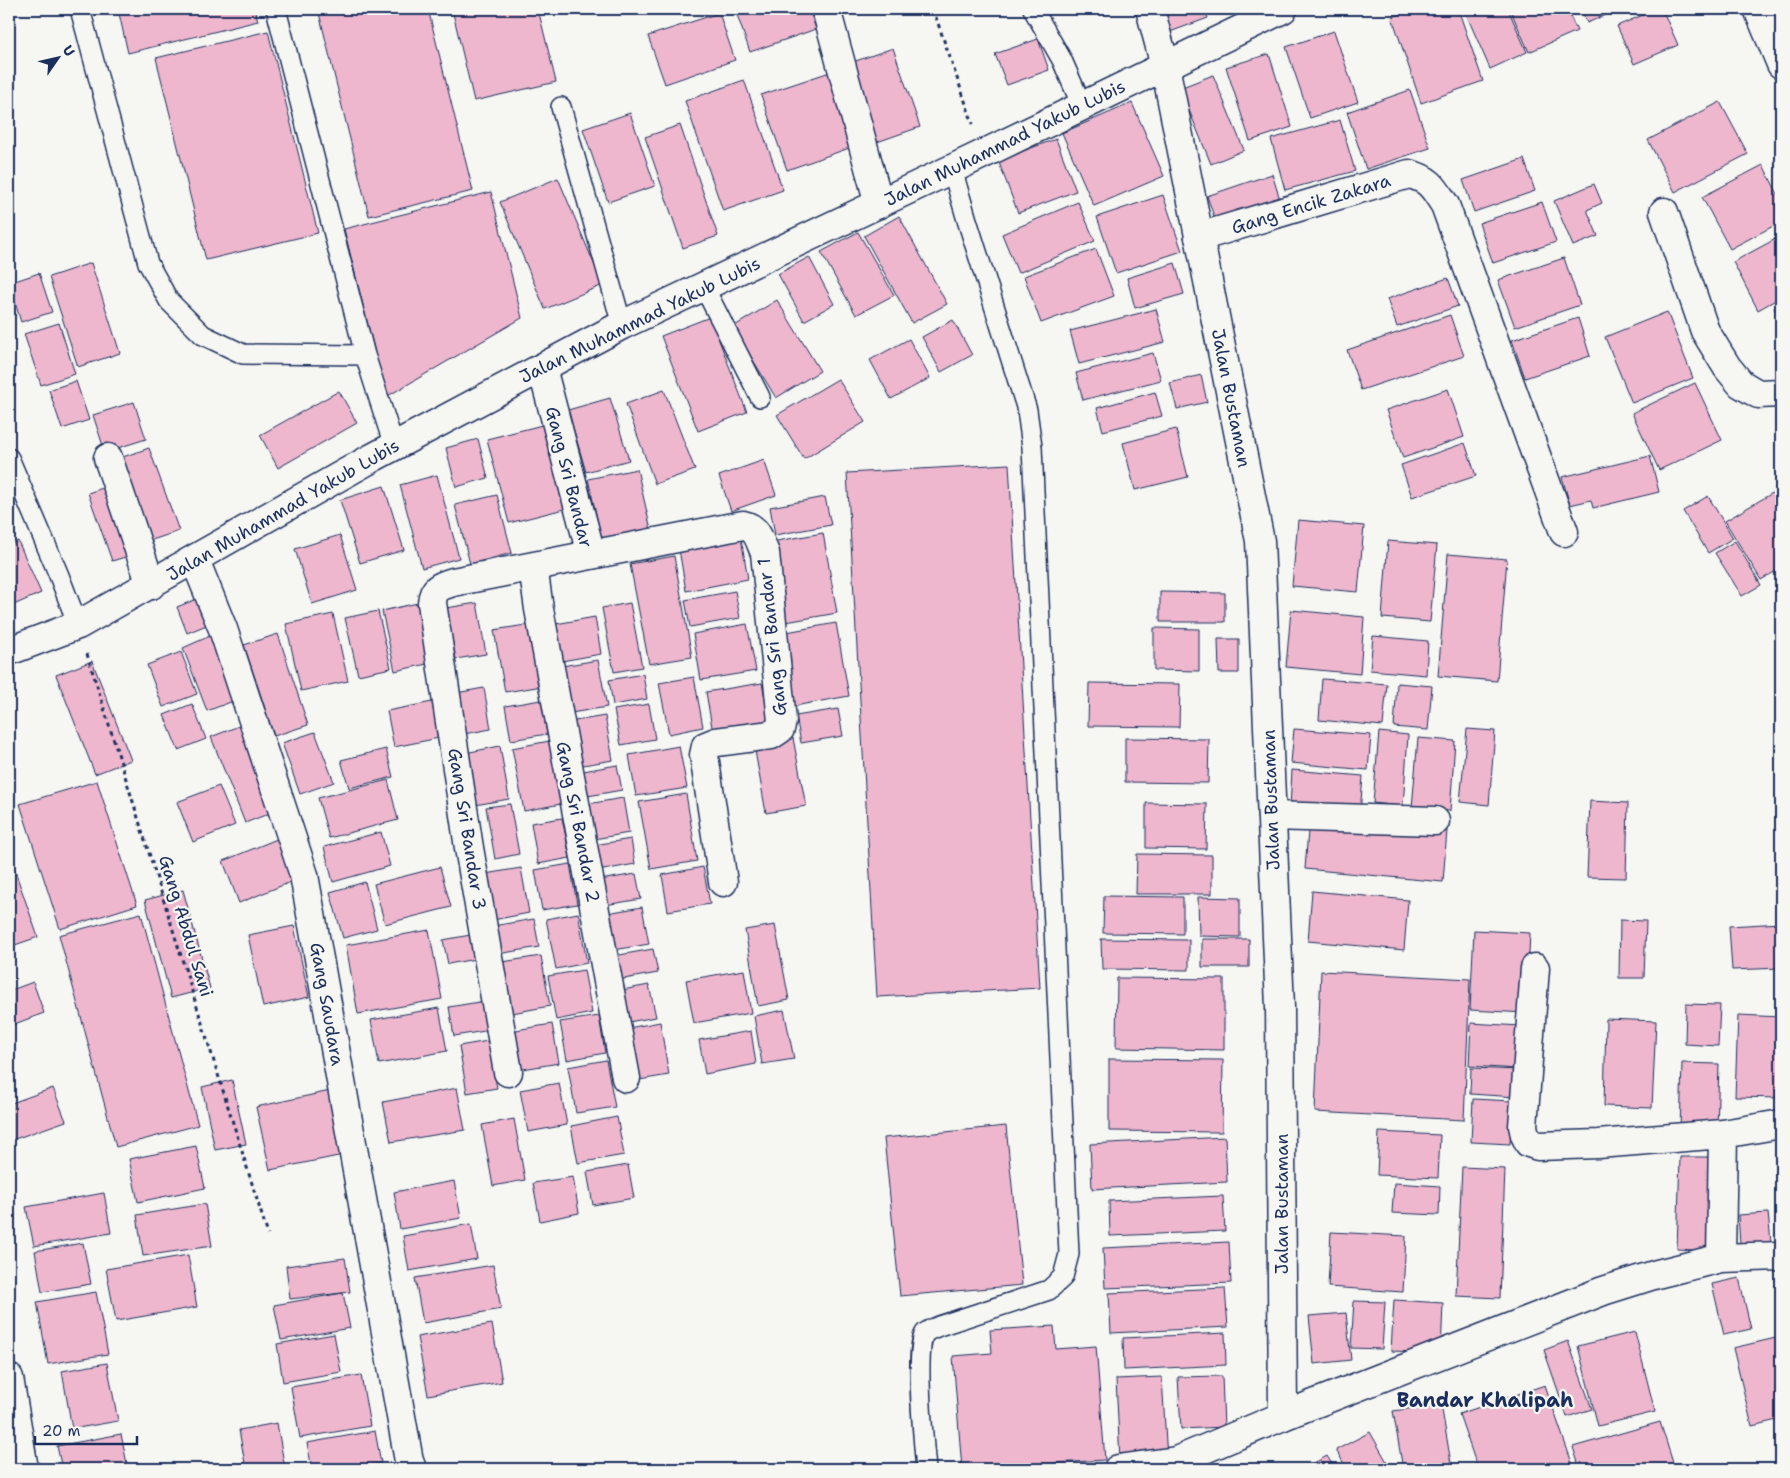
<svg xmlns="http://www.w3.org/2000/svg" width="1790" height="1478" font-family="'Shantell Sans',sans-serif">
<style>
.building{fill:#eeb7cd;stroke:#1b2f5e}
.lines{fill:none;stroke-linecap:round;stroke-linejoin:round}
.lane-casing{stroke:#1b2f5e;stroke-width:22}
.street-casing{stroke:#1b2f5e;stroke-width:31}
.secondary-casing{stroke:#1b2f5e;stroke-width:31}
.path{stroke:#1b2f5e;stroke-width:3;stroke-dasharray:4 4;stroke-linecap:butt}
.lane{stroke:#f6f6f2;stroke-width:19}
.street{stroke:#f6f6f2;stroke-width:28}
.secondary{stroke:#f6f6f2;stroke-width:28}
.labels{text-anchor:middle;dominant-baseline:central;stroke-width:4.5;stroke-linejoin:round;paint-order:stroke}
.street-label{font-size:18px;fill:#1b2f5e;stroke:#f6f6f2}
.quarter-label{font-size:20px;font-weight:bold;fill:#1b2f5e;stroke:#f6f6f2}
</style>
<rect width="100%" height="100%" fill="#f6f6f2"/>
<filter id="ink" filterUnits="userSpaceOnUse"><feTurbulence type="fractalNoise" baseFrequency=".02" numOctaves="2"/><feDisplacementMap in="SourceGraphic" scale="10" xChannelSelector="R" yChannelSelector="G"/><feConvolveMatrix kernelMatrix="1 2 1 2 8 2 1 2 1" color-interpolation-filters="sRGB"/></filter>
<g filter="url(#ink)">
<path class="building" d="M 118,9 L 255,9 L 258,21 L 128,53 Z
M 318,9 L 428,9 L 473,191 L 369,216 Z
M 452,9 L 538,9 L 556,82 L 474,101 Z
M 735,9 L 809,9 L 816,29 L 750,52 Z
M 1158,9 L 1204,9 L 1208,18 L 1167,33 Z
M 1416,9 L 1458,9 L 1483,81 L 1421,103 L 1392,17 Z
M 1464,9 L 1508,9 L 1527,52 L 1490,69 Z
M 1510,9 L 1567,9 L 1577,31 L 1529,52 Z
M 1581,9 L 1620,9 L 1587,23 Z
M 1657,9 L 1662,9 L 1678,45 L 1634,64 L 1617,26 Z
M 719,13 L 735,60 L 665,84 L 648,36 Z
M 268,31 L 318,233 L 206,260 L 156,58 Z
M 1334,31 L 1358,102 L 1310,118 L 1286,47 Z
M 1038,39 L 1049,70 L 1007,85 L 995,54 Z
M 893,48 L 920,127 L 877,142 L 850,63 Z
M 1269,54 L 1292,127 L 1250,141 L 1226,67 Z
M 830,72 L 855,146 L 787,170 L 761,95 Z
M 1213,75 L 1244,150 L 1211,164 L 1180,88 Z
M 744,80 L 783,190 L 723,211 L 685,101 Z
M 1410,90 L 1430,148 L 1366,169 L 1347,112 Z
M 1720,102 L 1748,154 L 1675,192 L 1648,140 Z
M 1132,103 L 1164,176 L 1094,206 L 1062,133 Z
M 630,113 L 655,186 L 608,202 L 583,129 Z
M 1340,120 L 1355,171 L 1285,190 L 1271,139 Z
M 680,125 L 718,236 L 683,248 L 645,137 Z
M 1056,139 L 1076,191 L 1018,213 L 998,160 Z
M 1524,159 L 1535,191 L 1474,212 L 1463,180 Z
M 1763,165 L 1781,200 L 1781,222 L 1730,249 L 1702,197 Z
M 1272,174 L 1282,206 L 1218,228 L 1207,196 Z
M 558,178 L 603,285 L 545,309 L 500,202 Z
M 1594,184 L 1602,203 L 1587,210 L 1598,236 L 1573,246 L 1554,201 Z
M 491,192 L 522,318 L 386,397 L 344,229 Z
M 1163,195 L 1182,251 L 1116,273 L 1097,217 Z
M 1078,202 L 1095,241 L 1018,273 L 1002,234 Z
M 1542,202 L 1556,242 L 1493,263 L 1479,223 Z
M 899,216 L 947,304 L 912,323 L 864,236 Z
M 858,232 L 894,295 L 856,315 L 821,252 Z
M 1781,236 L 1781,297 L 1758,310 L 1733,262 Z
M 1096,249 L 1114,296 L 1041,323 L 1024,276 Z
M 809,257 L 834,304 L 804,321 L 778,274 Z
M 1564,258 L 1580,305 L 1515,327 L 1498,280 Z
M 91,263 L 120,353 L 78,367 L 49,277 Z
M 1175,263 L 1184,294 L 1135,308 L 1127,278 Z
M 39,273 L 52,312 L 21,322 L 9,283 Z
M 1448,278 L 1458,306 L 1397,327 L 1387,299 Z
M 777,300 L 820,371 L 776,398 L 733,327 Z
M 1781,304 L 1781,323 L 1774,308 Z
M 1156,309 L 1165,342 L 1079,364 L 1070,331 Z
M 1667,312 L 1693,378 L 1632,403 L 1605,337 Z
M 1450,315 L 1464,356 L 1361,390 L 1347,350 Z
M 710,317 L 747,412 L 698,431 L 661,336 Z
M 1578,318 L 1590,356 L 1525,378 L 1512,340 Z
M 953,320 L 972,355 L 941,372 L 922,337 Z
M 59,323 L 75,374 L 41,385 L 24,334 Z
M 909,339 L 930,378 L 891,399 L 870,360 Z
M 1153,353 L 1161,380 L 1083,400 L 1076,373 Z
M 1201,375 L 1207,402 L 1177,409 L 1170,383 Z
M 838,379 L 865,422 L 804,459 L 777,415 Z
M 76,381 L 89,420 L 62,429 L 49,390 Z
M 1695,383 L 1722,440 L 1659,470 L 1632,413 Z
M 1448,389 L 1464,437 L 1403,458 L 1386,410 Z
M 664,390 L 695,470 L 655,484 L 626,404 Z
M 339,391 L 357,423 L 278,468 L 260,435 Z
M 1155,392 L 1162,416 L 1103,431 L 1097,408 Z
M 610,398 L 629,460 L 586,472 L 568,410 Z
M 134,402 L 146,439 L 105,452 L 93,415 Z
M 546,424 L 568,508 L 509,523 L 487,439 Z
M 1176,429 L 1188,477 L 1135,490 L 1123,443 Z
M 478,439 L 488,478 L 456,487 L 446,448 Z
M 1465,443 L 1476,476 L 1412,497 L 1401,465 Z
M 149,448 L 179,531 L 143,543 L 114,460 Z
M 1650,456 L 1659,492 L 1593,508 L 1591,500 L 1570,505 L 1562,477 Z
M 764,460 L 776,495 L 731,511 L 719,476 Z
M 1009,464 L 1040,988 L 877,997 L 847,473 Z
M 637,469 L 651,530 L 602,540 L 588,479 Z
M 437,475 L 459,558 L 422,568 L 400,485 Z
M 111,485 L 135,554 L 112,561 L 88,493 Z
M 384,486 L 404,550 L 360,563 L 340,500 Z
M 1781,488 L 1781,568 L 1761,580 L 1725,521 Z
M 497,495 L 512,553 L 470,564 L 455,505 Z
M 1708,496 L 1733,538 L 1708,553 L 1683,511 Z
M 825,497 L 831,525 L 775,535 L 770,507 Z
M 1298,520 L 1364,526 L 1358,592 L 1292,586 Z
M 823,533 L 837,613 L 786,622 L 771,542 Z
M 340,535 L 357,590 L 312,604 L 295,549 Z
M 741,538 L 748,579 L 686,591 L 679,549 Z
M 18,541 L 41,593 L 9,607 L 9,545 Z
M 1388,541 L 1437,545 L 1430,622 L 1382,618 Z
M 1735,541 L 1761,585 L 1742,596 L 1715,553 Z
M 1448,554 L 1507,559 L 1497,681 L 1438,676 Z
M 674,556 L 692,657 L 649,664 L 630,564 Z
M 735,591 L 740,618 L 690,627 L 685,600 Z
M 1160,592 L 1225,593 L 1225,622 L 1160,622 Z
M 199,598 L 209,624 L 187,633 L 177,607 Z
M 422,602 L 436,662 L 395,671 L 382,611 Z
M 477,603 L 486,654 L 456,659 L 446,608 Z
M 630,603 L 642,667 L 614,672 L 602,608 Z
M 1291,610 L 1364,617 L 1360,674 L 1286,667 Z
M 378,611 L 391,668 L 358,675 L 345,618 Z
M 333,614 L 348,681 L 301,691 L 286,624 Z
M 595,617 L 601,654 L 556,662 L 550,625 Z
M 836,623 L 849,696 L 794,706 L 781,633 Z
M 532,624 L 543,686 L 505,692 L 494,630 Z
M 747,624 L 756,671 L 701,680 L 693,634 Z
M 1154,628 L 1199,629 L 1199,671 L 1154,670 Z
M 278,634 L 308,725 L 274,736 L 244,645 Z
M 210,636 L 236,700 L 207,711 L 183,648 Z
M 1373,636 L 1428,641 L 1426,675 L 1370,670 Z
M 1218,639 L 1239,639 L 1239,673 L 1219,673 Z
M 181,652 L 197,694 L 163,707 L 147,665 Z
M 598,660 L 607,707 L 565,714 L 556,667 Z
M 92,661 L 131,760 L 95,774 L 56,675 Z
M 643,674 L 647,699 L 613,705 L 609,680 Z
M 694,677 L 703,727 L 669,734 L 659,683 Z
M 1322,679 L 1387,684 L 1383,726 L 1319,720 Z
M 762,683 L 771,729 L 714,739 L 706,692 Z
M 1089,683 L 1180,684 L 1179,727 L 1088,726 Z
M 1397,683 L 1432,686 L 1428,730 L 1394,727 Z
M 484,688 L 491,729 L 464,734 L 456,693 Z
M 541,700 L 547,734 L 511,740 L 505,706 Z
M 432,702 L 439,738 L 394,747 L 387,711 Z
M 192,704 L 206,739 L 178,750 L 164,715 Z
M 649,704 L 655,739 L 621,745 L 614,710 Z
M 838,709 L 843,736 L 801,743 L 796,716 Z
M 605,716 L 613,760 L 577,766 L 569,722 Z
M 244,724 L 278,810 L 245,823 L 211,737 Z
M 1294,729 L 1371,735 L 1368,770 L 1291,763 Z
M 1467,729 L 1495,731 L 1489,805 L 1460,802 Z
M 315,732 L 334,782 L 300,794 L 282,743 Z
M 1379,732 L 1408,735 L 1403,806 L 1373,803 Z
M 793,738 L 806,806 L 766,813 L 754,745 Z
M 1125,738 L 1209,739 L 1208,783 L 1125,782 Z
M 1418,738 L 1455,741 L 1450,811 L 1412,808 Z
M 555,740 L 566,803 L 524,811 L 512,748 Z
M 500,746 L 509,799 L 475,805 L 465,753 Z
M 679,746 L 687,788 L 636,796 L 629,755 Z
M 386,749 L 393,777 L 349,788 L 341,760 Z
M 617,765 L 622,790 L 582,797 L 578,772 Z
M 1292,770 L 1363,776 L 1360,814 L 1290,808 Z
M 388,780 L 398,820 L 329,838 L 318,798 Z
M 97,781 L 137,905 L 60,929 L 20,804 Z
M 219,786 L 235,825 L 193,842 L 177,802 Z
M 686,794 L 697,861 L 651,869 L 639,802 Z
M 623,798 L 629,833 L 594,839 L 588,804 Z
M 1590,801 L 1628,803 L 1626,878 L 1587,877 Z
M 1146,803 L 1207,804 L 1206,849 L 1146,848 Z
M 510,804 L 519,854 L 495,859 L 486,807 Z
M 562,818 L 570,858 L 538,864 L 531,823 Z
M 1309,818 L 1447,830 L 1443,882 L 1305,869 Z
M 381,832 L 390,866 L 333,882 L 324,847 Z
M 277,839 L 293,881 L 239,903 L 223,861 Z
M 631,839 L 635,864 L 598,871 L 594,845 Z
M 9,854 L 38,937 L 9,947 Z
M 1137,854 L 1212,855 L 1212,894 L 1136,894 Z
M 570,864 L 577,904 L 542,910 L 535,870 Z
M 440,867 L 451,907 L 385,924 L 374,884 Z
M 703,867 L 710,904 L 668,911 L 662,875 Z
M 521,868 L 529,913 L 493,920 L 485,874 Z
M 636,874 L 641,899 L 605,905 L 600,880 Z
M 365,882 L 377,929 L 343,938 L 330,892 Z
M 183,890 L 210,988 L 171,998 L 145,900 Z
M 1312,891 L 1408,900 L 1404,950 L 1308,941 Z
M 1104,896 L 1183,897 L 1183,934 L 1103,933 Z
M 1198,897 L 1240,898 L 1240,937 L 1199,936 Z
M 642,907 L 649,944 L 614,950 L 607,913 Z
M 141,913 L 198,1125 L 116,1147 L 59,935 Z
M 578,913 L 587,963 L 556,969 L 546,919 Z
M 534,919 L 539,947 L 498,954 L 493,926 Z
M 1620,920 L 1646,921 L 1644,978 L 1619,978 Z
M 1781,923 L 1781,968 L 1732,970 L 1729,926 Z
M 775,925 L 789,1000 L 758,1006 L 745,930 Z
M 294,926 L 309,997 L 263,1007 L 248,935 Z
M 429,930 L 442,999 L 358,1014 L 346,945 Z
M 1474,930 L 1530,933 L 1526,1013 L 1470,1010 Z
M 476,934 L 481,958 L 448,964 L 443,940 Z
M 1101,939 L 1189,940 L 1189,970 L 1102,969 Z
M 1202,939 L 1249,939 L 1249,967 L 1202,967 Z
M 653,949 L 658,973 L 618,980 L 614,956 Z
M 541,956 L 550,1006 L 512,1013 L 502,962 Z
M 584,970 L 592,1013 L 556,1020 L 548,976 Z
M 744,970 L 751,1013 L 694,1023 L 686,980 Z
M 1321,971 L 1470,979 L 1464,1120 L 1315,1112 Z
M 1117,978 L 1224,979 L 1224,1050 L 1116,1048 Z
M 33,982 L 44,1013 L 9,1026 L 9,991 Z
M 649,985 L 656,1017 L 623,1023 L 617,991 Z
M 485,1001 L 491,1030 L 454,1036 L 449,1007 Z
M 1686,1004 L 1720,1005 L 1718,1046 L 1685,1044 Z
M 439,1008 L 447,1051 L 379,1064 L 371,1020 Z
M 784,1010 L 794,1059 L 762,1064 L 754,1016 Z
M 1738,1015 L 1781,1017 L 1781,1098 L 1735,1097 Z
M 599,1016 L 605,1053 L 567,1060 L 560,1022 Z
M 1606,1019 L 1656,1021 L 1652,1108 L 1604,1106 Z
M 660,1022 L 669,1075 L 627,1082 L 618,1030 Z
M 1471,1023 L 1520,1026 L 1518,1069 L 1469,1066 Z
M 552,1024 L 559,1063 L 517,1070 L 510,1031 Z
M 751,1031 L 756,1064 L 705,1074 L 699,1040 Z
M 488,1041 L 497,1088 L 467,1093 L 459,1046 Z
M 1109,1059 L 1223,1060 L 1222,1132 L 1109,1131 Z
M 606,1060 L 615,1107 L 576,1113 L 568,1067 Z
M 1682,1063 L 1719,1064 L 1717,1131 L 1680,1130 Z
M 1471,1068 L 1518,1070 L 1517,1097 L 1470,1094 Z
M 232,1080 L 246,1144 L 215,1150 L 202,1087 Z
M 559,1083 L 567,1125 L 528,1132 L 520,1090 Z
M 53,1088 L 66,1121 L 9,1141 L 9,1104 Z
M 457,1088 L 465,1130 L 391,1142 L 383,1102 Z
M 330,1091 L 343,1155 L 270,1170 L 256,1107 Z
M 1473,1099 L 1512,1101 L 1510,1144 L 1471,1142 Z
M 617,1117 L 624,1155 L 578,1163 L 571,1126 Z
M 514,1119 L 525,1180 L 493,1186 L 482,1125 Z
M 1006,1126 L 1022,1285 L 900,1296 L 884,1138 Z
M 1379,1132 L 1440,1135 L 1438,1178 L 1377,1175 Z
M 1225,1137 L 1227,1182 L 1092,1189 L 1090,1144 Z
M 196,1146 L 205,1188 L 138,1202 L 129,1159 Z
M 1680,1157 L 1715,1157 L 1712,1251 L 1677,1249 Z
M 628,1165 L 634,1198 L 593,1205 L 587,1172 Z
M 1462,1167 L 1505,1169 L 1500,1298 L 1456,1296 Z
M 573,1177 L 579,1213 L 540,1221 L 533,1183 Z
M 454,1181 L 461,1218 L 400,1229 L 394,1192 Z
M 1394,1183 L 1440,1186 L 1439,1215 L 1392,1213 Z
M 104,1193 L 111,1233 L 34,1246 L 26,1207 Z
M 1223,1196 L 1225,1231 L 1110,1236 L 1109,1201 Z
M 205,1204 L 212,1246 L 143,1256 L 137,1215 Z
M 1768,1213 L 1771,1242 L 1740,1244 L 1738,1215 Z
M 471,1224 L 477,1259 L 409,1271 L 403,1236 Z
M 1331,1232 L 1406,1236 L 1403,1292 L 1328,1287 Z
M 1229,1242 L 1231,1283 L 1105,1288 L 1103,1248 Z
M 83,1243 L 91,1284 L 42,1292 L 35,1251 Z
M 188,1255 L 197,1307 L 116,1321 L 106,1269 Z
M 345,1258 L 350,1292 L 290,1299 L 286,1266 Z
M 493,1265 L 501,1309 L 423,1323 L 415,1278 Z
M 1739,1278 L 1751,1329 L 1724,1335 L 1712,1284 Z
M 1225,1288 L 1228,1327 L 1111,1333 L 1109,1293 Z
M 96,1292 L 108,1354 L 48,1364 L 37,1302 Z
M 343,1293 L 350,1328 L 281,1340 L 274,1305 Z
M 1394,1300 L 1443,1303 L 1441,1353 L 1391,1351 Z
M 1354,1301 L 1385,1302 L 1382,1349 L 1351,1348 Z
M 1346,1313 L 1351,1360 L 1314,1364 L 1309,1316 Z
M 492,1324 L 502,1382 L 428,1395 L 417,1337 Z
M 1054,1326 L 1056,1349 L 1096,1346 L 1105,1460 L 962,1469 L 953,1356 L 992,1353 L 990,1330 Z
M 1635,1332 L 1655,1412 L 1598,1426 L 1578,1346 Z
M 1225,1333 L 1226,1365 L 1124,1370 L 1123,1338 Z
M 334,1334 L 341,1372 L 283,1382 L 277,1344 Z
M 1780,1337 L 1781,1419 L 1752,1426 L 1733,1348 Z
M 1568,1341 L 1592,1409 L 1567,1417 L 1544,1350 Z
M 107,1363 L 118,1421 L 72,1429 L 62,1371 Z
M 361,1375 L 370,1426 L 300,1438 L 291,1387 Z
M 1222,1376 L 1224,1427 L 1181,1429 L 1178,1377 Z
M 1162,1377 L 1167,1459 L 1120,1461 L 1116,1379 Z
M 1545,1385 L 1574,1469 L 1478,1469 L 1459,1414 Z
M 1441,1404 L 1452,1469 L 1403,1469 L 1393,1411 Z
M 1660,1422 L 1675,1469 L 1580,1469 L 1573,1447 Z
M 277,1423 L 285,1469 L 246,1469 L 239,1430 Z
M 375,1431 L 381,1463 L 346,1469 L 312,1469 L 307,1443 Z
M 1370,1432 L 1391,1469 L 1347,1469 L 1336,1450 Z
M 121,1434 L 128,1469 L 62,1469 L 57,1446 Z
M 1327,1456 L 1335,1469 L 1303,1469 Z"/>
<g class="lines">
<g class="lane-casing">
<path id="lane" d="M 80,9 L 148,263 L 169,301 L 203,335 L 243,354 L 365,355
M 276,9 L 365,355 L 394,446
M 1033,9 L 1062,60 L 1082,106
M 561,107 L 622,325
M 704,287 L 760,397
M 9,458 L 58,573 L 78,625
M 926,1469 C 924,1448 914,1346 925,1333 C 928,1330 935,1328 939,1326 L 1049,1290 L 1063,1277 L 1069,1254 L 1032,447 L 1027,410 L 967,220 L 952,169"/>
</g>
<g class="street-casing">
<path id="street" d="M 826,9 L 879,204
M 1150,9 L 1165,66
M 1758,9 L 1781,64
M 1664,212 L 1705,331 L 1727,367 L 1741,384 L 1758,394 L 1781,393
M 1199,237 L 1409,174 C 1430,179 1434,188 1445,205 L 1564,532
M 542,368 L 591,554
M 108,458 L 151,585
M 195,560 L 223,629 L 304,875 L 409,1461 L 412,1469
M 533,566 L 539,609 L 626,1078
M 1272,816 L 1435,821
M 1535,968 L 1523,1126 L 1525,1135 L 1529,1143 L 1538,1146 L 1598,1144 L 1723,1134 L 1781,1124
M 508,1072 L 469,848 L 432,603 C 433,588 440,586 453,582 L 743,525 C 758,528 759,540 765,553 L 782,721 L 780,729 L 771,735 L 716,742 L 706,746 L 704,755 L 723,882
M 1721,1258 L 1723,1134
M 9,1378 L 24,1469
M 1283,1416 L 1603,1291 L 1657,1274 L 1721,1258 L 1781,1256"/>
</g>
<g class="secondary-casing">
<path id="secondary" d="M 1165,66 L 1260,541 L 1280,1007 L 1283,1416 L 1176,1461 L 1182,1469
M 9,651 L 78,625 L 372,458 L 622,325 L 952,169 L 1283,9
M 1118,1469 L 1176,1461"/>
</g>
<path class="path" d="M 933,9 L 973,124
M 87,654 L 268,1235"/>
<use href="#lane" class="lane"/>
<use href="#street" class="street"/>
<use href="#secondary" class="secondary"/>
</g>
</g>
<g class="labels">
<g class="street-label">
<text transform="translate(1005 143) rotate(-26)">Jalan Muhammad Yakub Lubis</text>
<text transform="translate(1311 204) rotate(-17)">Gang Encik Zakara</text>
<text transform="translate(640 320) rotate(-26)">Jalan Muhammad Yakub Lubis</text>
<text transform="translate(1231 398) rotate(79)">Jalan Bustaman</text>
<text transform="translate(569 477) rotate(76)">Gang Sri Bandar</text>
<text transform="translate(283 510) rotate(-30)">Jalan Muhammad Yakub Lubis</text>
<text transform="translate(772 637) rotate(-96)">Gang Sri Bandar 1</text>
<text transform="translate(1271 800) rotate(-92)">Jalan Bustaman</text>
<text transform="translate(578 822) rotate(79)">Gang Sri Bandar 2</text>
<text transform="translate(467 829) rotate(81)">Gang Sri Bandar 3</text>
<text transform="translate(186 926) rotate(73)">Gang Abdul Sani</text>
<text transform="translate(327 1004) rotate(80)">Gang Saudara</text>
<text transform="translate(1282 1204) rotate(-90)">Jalan Bustaman</text>
</g>
<g class="quarter-label">
<text x="1485" y="1400">Bandar Khalipah</text>
</g>
</g>
<rect width="1790" height="1478" fill="none" stroke="#f6f6f2" stroke-width="30"/>
<rect x="15" y="15" width="1760" height="1448" fill="none" stroke="#1b2f5e" stroke-width="2" filter="url(#ink)"/>
<g transform="translate(58 58) rotate(56)" stroke="#f6f6f2" stroke-width="4" paint-order="stroke">
<path d="M0-4L9 19L0 12L-9 19Z" fill="#1b2f5e"/>
<text y="-8" font-size="14" font-weight="bold" text-anchor="middle" fill="#1b2f5e">U</text>
</g>
<path d="M35 1436v8h102v-8" fill="none" stroke="#1b2f5e" stroke-width="2.5"/>
<text x="42" y="1436" font-size="15" fill="#1b2f5e" stroke="#f6f6f2" stroke-width="4" paint-order="stroke">20 m</text>
</svg>
